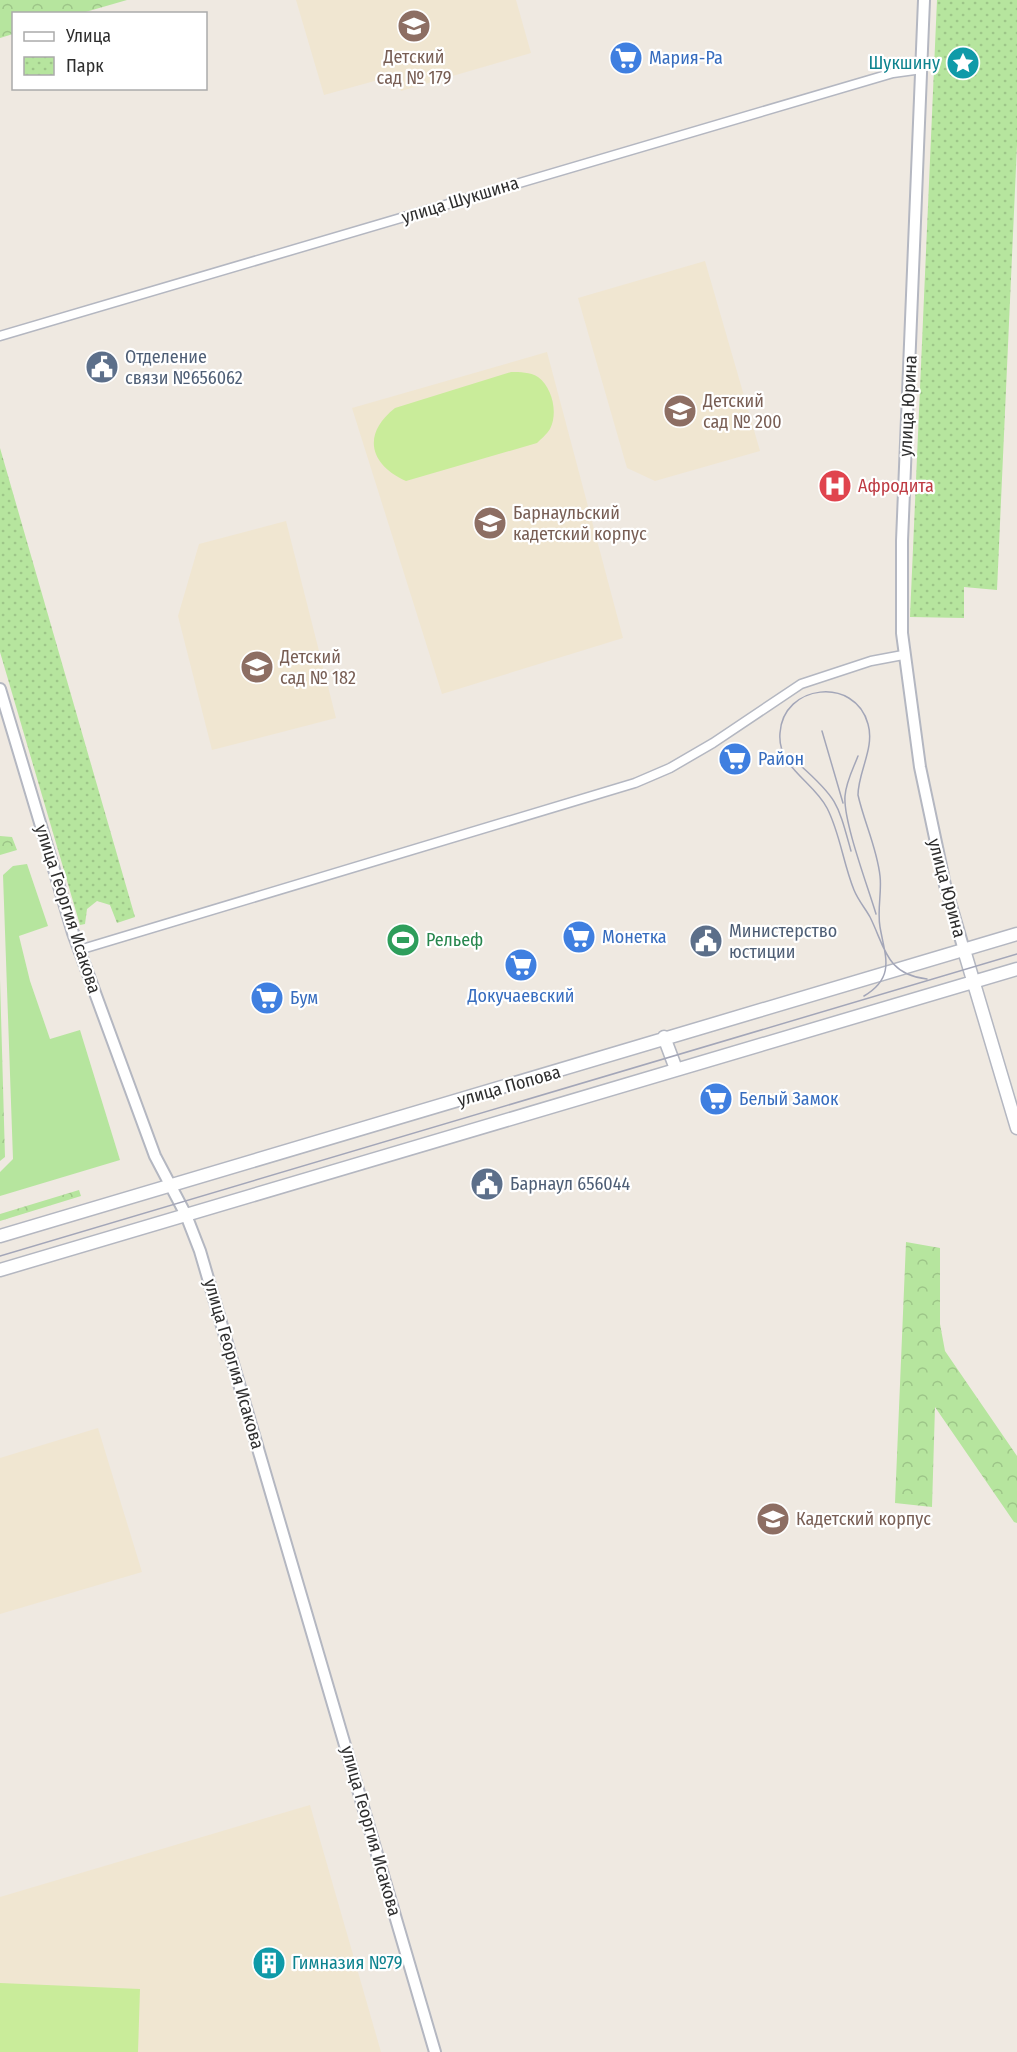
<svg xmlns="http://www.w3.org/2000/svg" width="1017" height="2052" font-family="'Fira Sans Condensed',sans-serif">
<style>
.education{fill:#f0e6d1}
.grass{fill:#b6e59e}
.forest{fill:url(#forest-crowns)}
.park{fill:url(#park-dots)}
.pitch{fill:#c9ec9a}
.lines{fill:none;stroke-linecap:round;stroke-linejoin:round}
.minor-casing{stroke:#b4b7c1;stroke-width:11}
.tertiary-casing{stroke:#b4b7c1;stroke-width:14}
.secondary-casing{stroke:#b4b7c1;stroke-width:15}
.minor{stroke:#fff;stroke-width:8}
.tertiary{stroke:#fff;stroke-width:10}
.secondary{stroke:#fff;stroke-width:12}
.tram{stroke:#a3a6b8;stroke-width:1.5}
.labels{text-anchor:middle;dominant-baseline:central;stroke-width:4.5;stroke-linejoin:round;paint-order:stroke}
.education-label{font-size:18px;fill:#785e54;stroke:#fff;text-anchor:start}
.shop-label{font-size:18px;fill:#366cbe;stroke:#fff;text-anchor:start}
.culture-label{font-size:18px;fill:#0d838f;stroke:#fff;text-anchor:end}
.street-label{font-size:18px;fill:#2e2e2e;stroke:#fff}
.service-label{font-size:18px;fill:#4e5e75;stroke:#fff;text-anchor:start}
.health-label{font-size:18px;fill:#be3a42;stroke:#fff;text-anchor:start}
.leisure-label{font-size:18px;fill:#27864d;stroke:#fff;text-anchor:start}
</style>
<defs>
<pattern id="forest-crowns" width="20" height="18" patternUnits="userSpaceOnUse" patternTransform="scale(1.5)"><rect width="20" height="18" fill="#b6e59e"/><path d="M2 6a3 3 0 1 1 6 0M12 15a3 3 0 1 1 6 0" fill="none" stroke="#9dc588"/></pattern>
<pattern id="park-dots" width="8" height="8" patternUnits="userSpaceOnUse" patternTransform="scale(1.5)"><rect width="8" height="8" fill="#b6e59e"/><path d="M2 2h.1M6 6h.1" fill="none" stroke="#9dc588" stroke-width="1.8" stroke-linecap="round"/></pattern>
</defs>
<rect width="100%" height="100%" fill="#efe9e1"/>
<path class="education" d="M 296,0 L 516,0 L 531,53 L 401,91 L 396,75 L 324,95 Z
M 705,261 L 760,451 L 655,481 L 627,468 L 578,298 Z
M 547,352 L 623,638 L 442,694 L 352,408 Z
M 286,521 L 336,718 L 212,750 L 178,616 L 199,544 Z
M 98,1428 L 142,1572 L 0,1614 L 0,1458 Z
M 310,1805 L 381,2052 L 0,2052 L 0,1897 Z"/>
<path class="grass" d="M 27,864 L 48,926 L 19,936 L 30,981 L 50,1039 L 80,1030 L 120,1160 L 0,1196 L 0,1172 L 13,1159 L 3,875 L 13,866 Z"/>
<path class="forest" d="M 0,0 L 127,0 L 82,13 L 14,14 L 13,34 L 0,38 Z
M 0,836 L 12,837 L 17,850 L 0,855 Z
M 0,979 L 5,1157 L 0,1161 Z
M 79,1190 L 81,1196 L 0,1221 L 0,1214 Z
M 906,1242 L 940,1248 L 940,1324 L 945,1351 L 1017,1456 L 1017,1523 L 1014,1522 L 935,1407 L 932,1507 L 895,1503 Z"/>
<path class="park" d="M 937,0 L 1017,0 L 1017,145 L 997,590 L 964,587 L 964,618 L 910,617 Z
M 0,448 L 135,917 L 117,923 L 110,905 L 97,901 L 87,909 L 85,924 L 80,925 L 0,652 Z"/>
<path class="pitch" d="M 511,372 C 520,372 530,372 538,377 C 553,388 558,414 550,429 C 547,434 541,439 537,443 L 406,481 C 369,464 362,434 395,408 Z
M 0,1983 L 140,1989 L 138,2052 L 0,2052 Z"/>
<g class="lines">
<g class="minor-casing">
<path id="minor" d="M 0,336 L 893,73 L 922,69
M 79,950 L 635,783 L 670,768 L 713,743 L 801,684 L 871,661 L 903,655"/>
</g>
<g class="tertiary-casing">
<path id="tertiary" d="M 924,0 L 902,541 L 902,633 L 920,767 L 945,885 L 964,950
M 0,689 L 73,933 L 155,1156 L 186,1215 L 200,1251 L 435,2052"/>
</g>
<g class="secondary-casing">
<path id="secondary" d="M 964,950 L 1017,1128
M 664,1037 L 676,1069
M 0,1236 L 1017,934
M 0,1270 L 1017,969"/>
</g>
<use href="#minor" class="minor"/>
<use href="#tertiary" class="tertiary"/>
<use href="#secondary" class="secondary"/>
<path class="tram" d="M 822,731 L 843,803
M 858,756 C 853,769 846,782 845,796 C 843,821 868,887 876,914
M 801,766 C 838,799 838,804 851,851
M 864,996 C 896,977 885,956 880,927 C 877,910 882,892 880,876 C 877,848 864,822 858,795 C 858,772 875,748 868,724 C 855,676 783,684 780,733 C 777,767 813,781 827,808 C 840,833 843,863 854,890 C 858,900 865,908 870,917 C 885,947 886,975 927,979
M 0,1256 L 1017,954"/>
</g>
<defs>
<g id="school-disc" transform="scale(1.725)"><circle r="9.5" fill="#8d6e63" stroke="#fff"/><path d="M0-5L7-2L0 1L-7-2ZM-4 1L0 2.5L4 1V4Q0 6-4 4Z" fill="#fff"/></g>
<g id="supermarket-disc" transform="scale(1.725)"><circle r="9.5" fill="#3f7fe0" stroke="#fff"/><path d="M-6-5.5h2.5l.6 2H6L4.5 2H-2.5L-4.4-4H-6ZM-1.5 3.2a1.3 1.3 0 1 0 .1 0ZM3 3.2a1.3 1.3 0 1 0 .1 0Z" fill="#fff"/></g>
<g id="sight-disc" transform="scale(1.725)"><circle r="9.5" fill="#0f9aa8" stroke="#fff"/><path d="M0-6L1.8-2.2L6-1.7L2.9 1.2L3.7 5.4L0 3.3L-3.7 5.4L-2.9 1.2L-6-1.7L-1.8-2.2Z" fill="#fff"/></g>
<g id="civic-disc" transform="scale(1.725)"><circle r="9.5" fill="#5c6f8a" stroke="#fff"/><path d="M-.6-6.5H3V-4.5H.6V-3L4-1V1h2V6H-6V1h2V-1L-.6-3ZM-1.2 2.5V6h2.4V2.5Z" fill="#fff"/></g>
<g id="hospital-disc" transform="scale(1.725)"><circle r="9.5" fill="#e0444e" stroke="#fff"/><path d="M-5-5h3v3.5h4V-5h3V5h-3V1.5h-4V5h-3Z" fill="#fff"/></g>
<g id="stadium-disc" transform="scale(1.725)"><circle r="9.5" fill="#2e9e5b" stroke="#fff"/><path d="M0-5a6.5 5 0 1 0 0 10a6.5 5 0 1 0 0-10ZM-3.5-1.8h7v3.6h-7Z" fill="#fff"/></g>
<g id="building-disc" transform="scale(1.725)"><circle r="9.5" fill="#0f9aa8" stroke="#fff"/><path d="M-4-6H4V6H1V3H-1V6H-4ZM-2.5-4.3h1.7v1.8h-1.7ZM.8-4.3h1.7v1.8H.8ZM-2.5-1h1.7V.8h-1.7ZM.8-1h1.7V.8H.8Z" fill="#fff"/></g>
</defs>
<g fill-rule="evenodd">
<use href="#school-disc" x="414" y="26"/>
<use href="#supermarket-disc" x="626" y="58"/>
<use href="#sight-disc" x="963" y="63"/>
<use href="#civic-disc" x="102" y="367"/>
<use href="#school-disc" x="680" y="411"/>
<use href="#hospital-disc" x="835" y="486"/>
<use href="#school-disc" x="490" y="523"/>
<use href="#school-disc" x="257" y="667"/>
<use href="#supermarket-disc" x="735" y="759"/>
<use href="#supermarket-disc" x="579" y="937"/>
<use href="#stadium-disc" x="403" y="940"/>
<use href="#civic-disc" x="706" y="941"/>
<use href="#supermarket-disc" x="521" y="965"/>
<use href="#supermarket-disc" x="267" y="998"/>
<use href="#supermarket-disc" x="716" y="1099"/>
<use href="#civic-disc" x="487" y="1184"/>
<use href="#school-disc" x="773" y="1519"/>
<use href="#building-disc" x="269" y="1963"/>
</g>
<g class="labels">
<g class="education-label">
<text x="414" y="57" text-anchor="middle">Детский<tspan x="414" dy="21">сад № 179</tspan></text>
<text x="703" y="401">Детский<tspan x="703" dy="21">сад № 200</tspan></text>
<text x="513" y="513">Барнаульский<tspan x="513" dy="21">кадетский корпус</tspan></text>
<text x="280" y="657">Детский<tspan x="280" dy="21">сад № 182</tspan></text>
<text x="796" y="1519">Кадетский корпус</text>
</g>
<g class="shop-label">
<text x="649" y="58">Мария-Ра</text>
<text x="758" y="759">Район</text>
<text x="602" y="937">Монетка</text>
<text x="521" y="996" text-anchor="middle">Докучаевский</text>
<text x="290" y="998">Бум</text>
<text x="739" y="1099">Белый Замок</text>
</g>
<g class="culture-label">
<text x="940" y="63">Шукшину</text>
<text x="292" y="1963" text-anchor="start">Гимназия №79</text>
</g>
<g class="street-label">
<text transform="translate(460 200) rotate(-17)">улица Шукшина</text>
<text transform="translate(908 406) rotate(-87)">улица Юрина</text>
<text transform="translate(947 888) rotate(75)">улица Юрина</text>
<text transform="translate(68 909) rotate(72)">улица Георгия Исакова</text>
<text transform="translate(509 1086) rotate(-16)">улица Попова</text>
<text transform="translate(234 1364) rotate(74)">улица Георгия Исакова</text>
<text transform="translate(371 1831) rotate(74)">улица Георгия Исакова</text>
</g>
<g class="service-label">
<text x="125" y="357">Отделение<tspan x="125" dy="21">связи №656062</tspan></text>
<text x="729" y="931">Министерство<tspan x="729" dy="21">юстиции</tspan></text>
<text x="510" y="1184">Барнаул 656044</text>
</g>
<g class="health-label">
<text x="858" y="486">Афродита</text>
</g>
<g class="leisure-label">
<text x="426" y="940">Рельеф</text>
</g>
</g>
<rect x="12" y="12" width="195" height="78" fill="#ffffff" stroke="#ababab" stroke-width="1.5"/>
<rect x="24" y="32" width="30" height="9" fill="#ffffff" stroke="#ababab" stroke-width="1.5"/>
<text x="66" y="42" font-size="18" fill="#2e2e2e">Улица</text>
<rect x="24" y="57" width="30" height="18" fill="url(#park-dots)" stroke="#ababab" stroke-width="1.5"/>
<text x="66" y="72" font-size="18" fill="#2e2e2e">Парк</text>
</svg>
